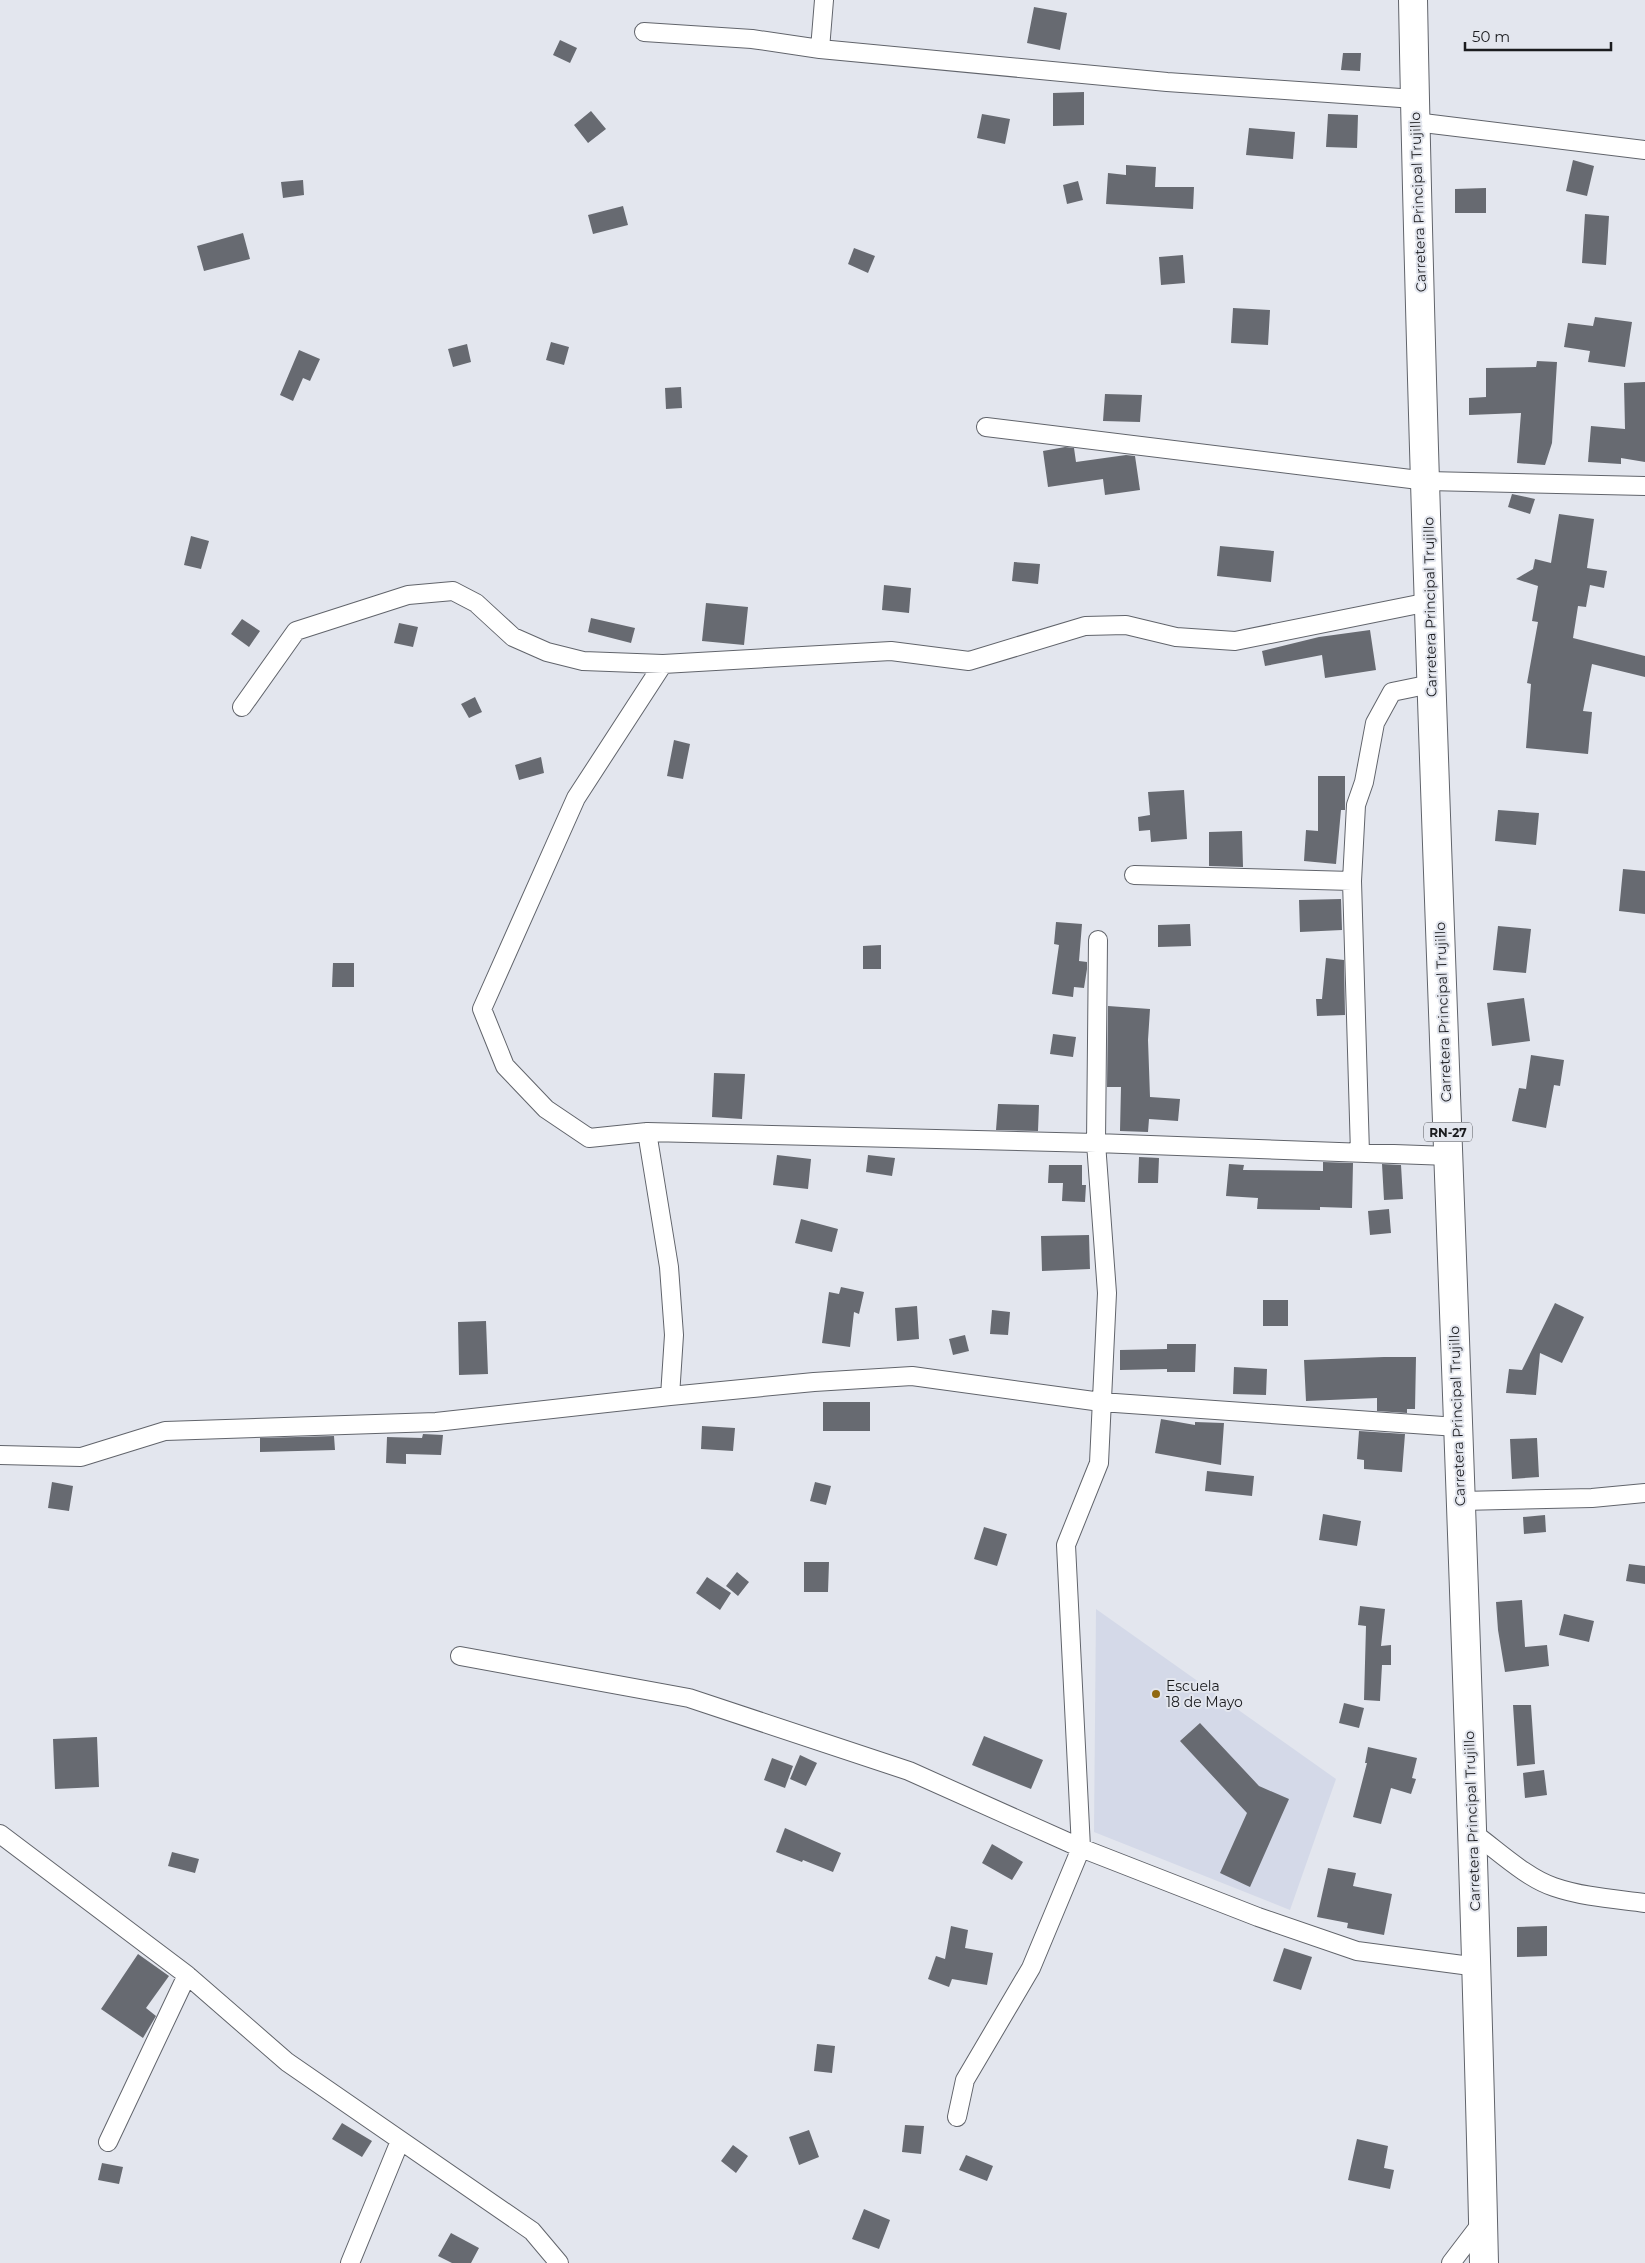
<svg xmlns="http://www.w3.org/2000/svg" width="1645" height="2263" font-family="Montserrat,sans-serif">
<style>
.built{fill:#d4d9e8}
.building{fill:#676a71}
.lines{fill:none;stroke-linecap:round;stroke-linejoin:round}
.street-casing{stroke:#61646b;stroke-width:20}
.primary-casing{stroke:#61646b;stroke-width:30}
.street{stroke:#fff;stroke-width:18}
.primary{stroke:#fff;stroke-width:28}
.poi-dot{fill:#916911;stroke:#e3e6ee;stroke-width:2}
.labels{text-anchor:middle;dominant-baseline:central;stroke-width:4;stroke-linejoin:round;paint-order:stroke}
.shield{fill:#e3e6ee;stroke:#57595d;stroke-width:1}
.shield-label{font-size:12px;font-weight:bold;fill:#1b1c1f}
.street-label{font-size:14px;fill:#1b1c1f;stroke:#e3e6ee}
.poi-label{font-size:14px;fill:#1b1c1f;stroke:#e3e6ee;text-anchor:start}
</style>
<rect width="100%" height="100%" fill="#e3e6ee"/>
<path class="built" d="M 1096,1609 L 1336,1779 L 1290,1910 L 1094,1832 Z"/>
<path class="building" d="M 1034,7 L 1067,13 L 1060,50 L 1027,43 Z
M 560,40 L 577,48 L 570,63 L 553,55 Z
M 1343,53 L 1361,53 L 1360,71 L 1341,70 Z
M 1084,92 L 1084,125 L 1053,126 L 1053,93 Z
M 591,111 L 606,129 L 588,143 L 574,125 Z
M 982,114 L 1010,119 L 1005,144 L 977,138 Z
M 1328,114 L 1358,115 L 1357,148 L 1326,147 Z
M 1249,128 L 1295,132 L 1293,159 L 1246,155 Z
M 1573,160 L 1594,166 L 1587,196 L 1566,191 Z
M 1126,165 L 1156,167 L 1155,187 L 1194,187 L 1193,209 L 1106,204 L 1108,173 L 1126,175 Z
M 303,180 L 304,195 L 283,198 L 281,182 Z
M 1078,181 L 1083,200 L 1067,204 L 1063,185 Z
M 1486,188 L 1486,213 L 1455,213 L 1455,189 Z
M 623,206 L 628,225 L 593,234 L 588,215 Z
M 1585,214 L 1609,216 L 1606,265 L 1582,263 Z
M 243,233 L 250,259 L 204,271 L 197,246 Z
M 854,248 L 875,256 L 868,273 L 848,264 Z
M 1183,255 L 1185,283 L 1161,285 L 1159,257 Z
M 1233,308 L 1270,310 L 1268,345 L 1231,343 Z
M 1595,317 L 1632,322 L 1625,367 L 1588,362 L 1590,351 L 1564,347 L 1568,323 L 1593,326 Z
M 551,342 L 569,347 L 564,365 L 546,360 Z
M 467,344 L 471,362 L 453,367 L 448,349 Z
M 299,350 L 320,359 L 310,381 L 303,378 L 293,401 L 280,395 Z
M 1537,361 L 1557,362 L 1552,443 L 1545,465 L 1517,463 L 1521,413 L 1469,415 L 1469,398 L 1486,397 L 1486,368 L 1536,367 Z
M 1645,382 L 1645,462 L 1621,458 L 1621,464 L 1588,462 L 1591,426 L 1625,429 L 1624,383 Z
M 681,387 L 682,408 L 666,409 L 665,388 Z
M 1105,394 L 1142,395 L 1140,422 L 1103,421 Z
M 1065,447 L 1074,448 L 1076,462 L 1126,455 L 1135,456 L 1140,490 L 1105,495 L 1103,479 L 1048,487 L 1043,451 Z
M 1512,494 L 1535,499 L 1530,514 L 1508,507 Z
M 1559,514 L 1594,519 L 1587,568 L 1607,571 L 1604,588 L 1590,585 L 1586,607 L 1578,606 L 1573,638 L 1645,656 L 1645,677 L 1592,664 L 1583,711 L 1592,712 L 1588,754 L 1526,748 L 1531,684 L 1527,683 L 1538,622 L 1532,621 L 1538,586 L 1516,579 L 1533,569 L 1535,559 L 1551,563 Z
M 191,536 L 209,541 L 201,569 L 184,565 Z
M 1220,546 L 1274,551 L 1271,582 L 1217,576 Z
M 1014,562 L 1040,564 L 1038,584 L 1012,581 Z
M 884,585 L 911,588 L 909,613 L 882,610 Z
M 706,603 L 748,607 L 744,645 L 702,641 Z
M 591,618 L 635,628 L 631,643 L 588,632 Z
M 242,619 L 260,631 L 249,647 L 231,634 Z
M 399,623 L 418,627 L 413,647 L 394,643 Z
M 1370,630 L 1376,670 L 1325,678 L 1322,655 L 1265,666 L 1262,651 L 1319,637 Z
M 475,697 L 482,712 L 469,718 L 461,704 Z
M 674,740 L 690,744 L 683,779 L 667,776 Z
M 541,757 L 544,773 L 519,780 L 515,765 Z
M 1318,776 L 1345,776 L 1345,810 L 1341,810 L 1336,864 L 1304,861 L 1306,830 L 1318,831 Z
M 1184,790 L 1187,839 L 1151,842 L 1150,830 L 1139,831 L 1138,817 L 1150,815 L 1148,792 Z
M 1498,810 L 1539,813 L 1536,845 L 1495,841 Z
M 1242,831 L 1243,867 L 1209,866 L 1209,832 Z
M 1623,869 L 1645,871 L 1645,914 L 1619,911 Z
M 1341,899 L 1342,930 L 1300,932 L 1299,900 Z
M 1056,922 L 1082,924 L 1079,961 L 1087,962 L 1087,969 L 1084,988 L 1074,987 L 1073,997 L 1052,994 L 1059,945 L 1054,944 Z
M 1190,924 L 1191,946 L 1158,947 L 1158,925 Z
M 1498,926 L 1531,929 L 1526,973 L 1493,970 Z
M 881,945 L 881,969 L 863,969 L 863,946 Z
M 1326,958 L 1344,960 L 1345,1015 L 1317,1016 L 1316,999 L 1322,999 Z
M 333,963 L 354,963 L 354,987 L 332,987 Z
M 1524,998 L 1530,1041 L 1492,1046 L 1487,1003 Z
M 1108,1006 L 1150,1009 L 1148,1040 L 1150,1097 L 1180,1099 L 1178,1121 L 1149,1119 L 1148,1132 L 1120,1131 L 1121,1087 L 1107,1087 Z
M 1053,1034 L 1076,1037 L 1073,1057 L 1050,1054 Z
M 1531,1055 L 1564,1060 L 1560,1086 L 1554,1085 L 1546,1128 L 1512,1121 L 1519,1088 L 1526,1089 Z
M 714,1073 L 745,1074 L 742,1119 L 712,1117 Z
M 998,1104 L 1039,1105 L 1038,1131 L 996,1130 Z
M 777,1155 L 811,1159 L 808,1189 L 773,1185 Z
M 868,1155 L 895,1158 L 892,1176 L 866,1172 Z
M 1139,1157 L 1159,1158 L 1158,1183 L 1138,1183 Z
M 1323,1162 L 1353,1163 L 1352,1208 L 1320,1207 L 1320,1210 L 1257,1209 L 1258,1198 L 1226,1196 L 1229,1164 L 1244,1165 L 1243,1170 L 1323,1171 Z
M 1382,1164 L 1401,1165 L 1403,1199 L 1384,1200 Z
M 1049,1165 L 1082,1165 L 1082,1185 L 1086,1185 L 1085,1202 L 1062,1201 L 1063,1183 L 1048,1183 Z
M 1389,1209 L 1391,1233 L 1370,1235 L 1368,1211 Z
M 801,1219 L 838,1229 L 832,1252 L 795,1243 Z
M 1089,1235 L 1090,1269 L 1042,1271 L 1041,1236 Z
M 841,1287 L 864,1292 L 859,1314 L 854,1312 L 850,1347 L 822,1343 L 829,1292 L 839,1294 Z
M 1263,1300 L 1288,1300 L 1288,1326 L 1263,1326 Z
M 1555,1303 L 1584,1317 L 1562,1363 L 1540,1353 L 1536,1395 L 1506,1393 L 1509,1369 L 1522,1370 Z
M 917,1306 L 919,1339 L 897,1341 L 895,1308 Z
M 992,1310 L 1010,1312 L 1008,1335 L 990,1334 Z
M 486,1321 L 488,1374 L 459,1375 L 458,1322 Z
M 965,1335 L 969,1351 L 953,1355 L 949,1339 Z
M 1167,1344 L 1196,1344 L 1195,1372 L 1167,1372 L 1167,1369 L 1120,1370 L 1120,1350 L 1167,1349 Z
M 1384,1357 L 1416,1357 L 1415,1409 L 1407,1409 L 1407,1413 L 1377,1411 L 1377,1398 L 1306,1401 L 1304,1360 Z
M 1234,1367 L 1267,1369 L 1266,1395 L 1233,1394 Z
M 823,1402 L 870,1402 L 870,1431 L 823,1431 Z
M 1161,1419 L 1195,1425 L 1195,1422 L 1224,1423 L 1221,1465 L 1155,1453 Z
M 702,1426 L 735,1428 L 733,1451 L 701,1449 Z
M 1359,1431 L 1405,1434 L 1402,1472 L 1364,1469 L 1364,1460 L 1357,1459 Z
M 423,1434 L 443,1435 L 441,1455 L 406,1454 L 406,1464 L 386,1463 L 387,1437 L 422,1438 Z
M 334,1436 L 335,1450 L 260,1452 L 260,1438 Z
M 1537,1438 L 1539,1477 L 1512,1479 L 1510,1439 Z
M 1207,1471 L 1254,1476 L 1252,1496 L 1205,1491 Z
M 52,1482 L 73,1486 L 69,1511 L 48,1508 Z
M 815,1482 L 831,1486 L 826,1505 L 810,1501 Z
M 1323,1514 L 1361,1521 L 1357,1546 L 1319,1540 Z
M 1545,1515 L 1546,1532 L 1524,1534 L 1523,1517 Z
M 984,1527 L 1007,1534 L 997,1566 L 974,1559 Z
M 804,1562 L 829,1562 L 828,1592 L 804,1592 Z
M 1629,1564 L 1645,1566 L 1645,1584 L 1626,1581 Z
M 737,1572 L 749,1582 L 738,1596 L 726,1586 Z
M 707,1577 L 731,1593 L 720,1610 L 696,1593 Z
M 1522,1600 L 1525,1647 L 1547,1645 L 1549,1666 L 1505,1672 L 1498,1630 L 1496,1602 Z
M 1360,1606 L 1385,1609 L 1381,1646 L 1391,1645 L 1391,1665 L 1382,1665 L 1380,1701 L 1364,1700 L 1366,1626 L 1358,1625 Z
M 1564,1614 L 1594,1621 L 1589,1642 L 1559,1635 Z
M 1344,1703 L 1364,1708 L 1359,1728 L 1339,1723 Z
M 1513,1705 L 1531,1705 L 1535,1764 L 1517,1766 Z
M 1200,1723 L 1259,1786 L 1289,1799 L 1250,1887 L 1220,1873 L 1247,1813 L 1180,1741 Z
M 984,1736 L 1043,1760 L 1031,1789 L 972,1765 Z
M 97,1737 L 99,1787 L 55,1789 L 53,1739 Z
M 1368,1747 L 1417,1758 L 1412,1778 L 1416,1779 L 1411,1794 L 1391,1788 L 1381,1824 L 1353,1817 L 1367,1763 L 1365,1763 Z
M 800,1755 L 817,1763 L 806,1786 L 790,1779 Z
M 772,1758 L 793,1766 L 785,1788 L 764,1780 Z
M 1544,1770 L 1547,1795 L 1525,1798 L 1523,1773 Z
M 785,1828 L 841,1853 L 833,1872 L 803,1860 L 802,1862 L 776,1852 Z
M 992,1844 L 1023,1862 L 1012,1880 L 982,1863 Z
M 172,1852 L 199,1859 L 195,1873 L 168,1866 Z
M 1328,1868 L 1356,1873 L 1353,1886 L 1392,1894 L 1384,1935 L 1347,1928 L 1348,1923 L 1317,1917 Z
M 951,1926 L 968,1930 L 965,1948 L 993,1953 L 987,1985 L 952,1979 L 949,1987 L 928,1979 L 936,1956 L 945,1959 Z
M 1547,1926 L 1547,1956 L 1517,1957 L 1517,1927 Z
M 1284,1948 L 1312,1957 L 1301,1990 L 1273,1981 Z
M 138,1954 L 169,1976 L 146,2008 L 156,2016 L 143,2038 L 101,2009 Z
M 817,2044 L 835,2046 L 832,2073 L 814,2071 Z
M 342,2123 L 372,2141 L 362,2157 L 332,2139 Z
M 905,2125 L 924,2126 L 921,2154 L 902,2152 Z
M 809,2130 L 819,2157 L 799,2165 L 789,2137 Z
M 1357,2139 L 1388,2146 L 1384,2168 L 1394,2170 L 1390,2189 L 1348,2180 Z
M 733,2145 L 748,2156 L 736,2173 L 721,2161 Z
M 966,2155 L 993,2166 L 987,2181 L 959,2170 Z
M 102,2163 L 123,2167 L 119,2184 L 98,2180 Z
M 864,2209 L 890,2220 L 879,2249 L 852,2239 Z
M 451,2233 L 479,2248 L 471,2263 L 452,2263 L 438,2256 Z"/>
<g class="lines">
<g class="street-casing">
<path id="street" d="M 644,32 L 752,39 L 820,49 L 1167,82 L 1415,99
M 820,49 L 824,0
M 1415,122 L 1645,150
M 986,427 L 1427,481 L 1645,486
M 663,664 L 576,798 L 482,1009 L 505,1066 L 546,1109 L 589,1138 L 647,1132 L 1096,1143 L 1449,1156
M 242,707 L 296,631 L 408,595 L 453,591 L 476,603 L 513,637 L 547,652 L 583,661 L 663,664 L 891,651 L 969,661 L 1085,626 L 1126,625 L 1176,637 L 1235,641 L 1429,602
M 1134,875 L 1352,881 L 1356,805 L 1364,782 L 1375,723 L 1392,692 L 1431,684
M 1352,881 L 1360,1153
M 647,1132 L 669,1267 L 674,1335 L 670,1396
M 0,1455 L 81,1457 L 165,1431 L 436,1422 L 670,1396 L 814,1382 L 912,1376 L 1101,1402 L 1457,1427
M 1461,1501 L 1592,1498 L 1645,1493
M 460,1656 L 689,1698 L 909,1771 L 1081,1848 L 1258,1917 L 1357,1951 L 1478,1967
M 1472,1832 C 1496,1849 1526,1878 1554,1887 C 1583,1897 1615,1899 1645,1903
M 0,1834 L 187,1975 L 287,2062 L 532,2231 L 559,2263
M 957,2117 L 965,2080 L 1031,1968 L 1081,1848 L 1066,1545 L 1099,1463 L 1107,1293 L 1096,1143 L 1098,940
M 108,2142 L 187,1975
M 350,2263 L 400,2141
M 1451,2263 L 1483,2221"/>
</g>
<g class="primary-casing">
<path id="primary" d="M 1413,0 C 1427,755 1467,1509 1484,2263"/>
</g>
<use href="#street" class="street"/>
<use href="#primary" class="primary"/>
</g>
<circle class="poi-dot" cx="1156" cy="1694" r="5"/>
<g class="labels">
<rect class="shield" x="1424" y="1122.5" width="48" height="19" rx="4"/>
<g class="shield-label">
<text x="1448" y="1132">RN-27</text>
</g>
<g class="street-label">
<text transform="translate(1418 202) rotate(-92)">Carretera Principal Trujillo</text>
<text transform="translate(1430 607) rotate(-91)">Carretera Principal Trujillo</text>
<text transform="translate(1443 1012) rotate(-92)">Carretera Principal Trujillo</text>
<text transform="translate(1457 1416) rotate(-92)">Carretera Principal Trujillo</text>
<text transform="translate(1472 1821) rotate(-92)">Carretera Principal Trujillo</text>
</g>
<g class="poi-label">
<text x="1166" y="1686">Escuela<tspan x="1166" dy="16">18 de Mayo</tspan></text>
</g>
</g>
<path d="M1465 42v8h146v-8" fill="none" stroke="#1b1c1f" stroke-width="2.5"/>
<text x="1472" y="42" font-size="15" fill="#1b1c1f" stroke="#e3e6ee" stroke-width="4" paint-order="stroke">50 m</text>
</svg>
